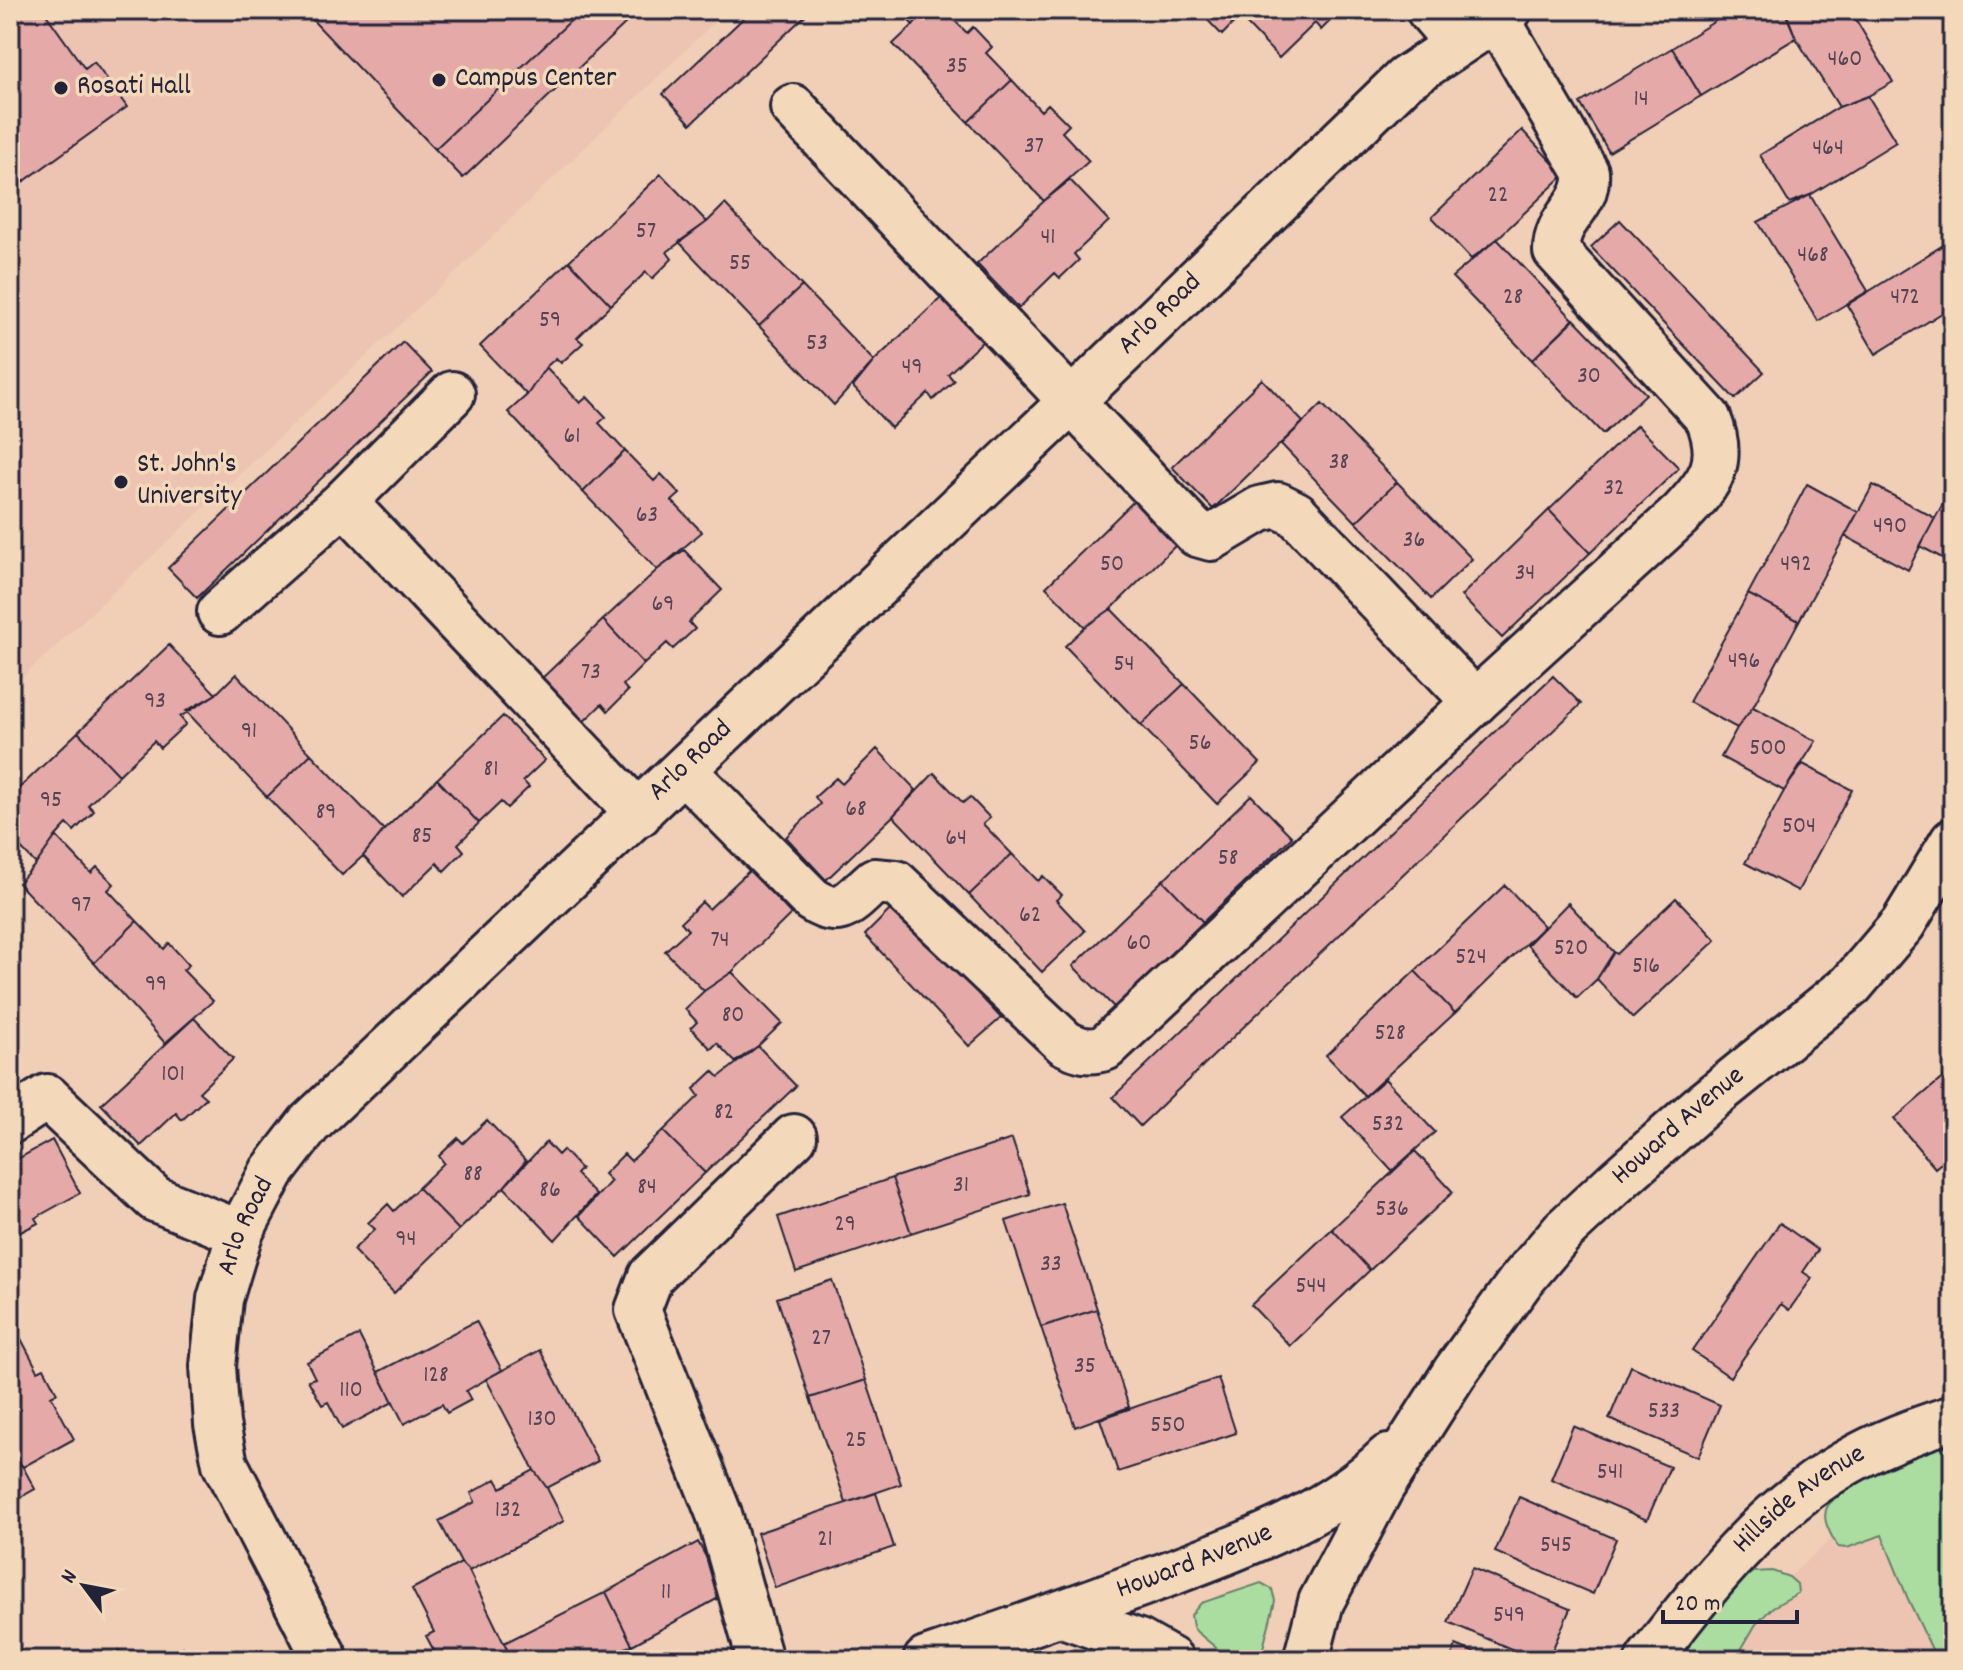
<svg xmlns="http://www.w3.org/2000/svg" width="1963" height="1670" font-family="Dekko,sans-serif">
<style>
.built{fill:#edc4b2}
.grass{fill:#aadd9f;stroke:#66806d;stroke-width:2}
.building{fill:#e5aaa7;stroke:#22223b;stroke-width:2}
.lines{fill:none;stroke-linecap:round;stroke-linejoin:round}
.minor-casing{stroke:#22223b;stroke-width:50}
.minor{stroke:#f4d8ba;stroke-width:44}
.poi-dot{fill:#22223b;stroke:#f4d8ba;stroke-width:3}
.labels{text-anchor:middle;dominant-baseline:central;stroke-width:7;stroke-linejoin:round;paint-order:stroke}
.number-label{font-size:24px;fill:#534456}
.poi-label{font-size:28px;fill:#22223b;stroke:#f4d8ba;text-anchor:start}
.street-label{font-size:28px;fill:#22223b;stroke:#f4d8ba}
</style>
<rect width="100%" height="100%" fill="#f1cfb6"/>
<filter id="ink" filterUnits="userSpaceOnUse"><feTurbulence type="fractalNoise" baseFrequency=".0125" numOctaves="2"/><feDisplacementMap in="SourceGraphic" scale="16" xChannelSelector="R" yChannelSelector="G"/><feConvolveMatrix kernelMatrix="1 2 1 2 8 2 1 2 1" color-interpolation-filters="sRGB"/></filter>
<g filter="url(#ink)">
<path class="built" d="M 10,10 L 727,10 L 453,275 L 10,689 Z
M 1953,1474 L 1953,1660 L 1714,1660 L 1789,1577 L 1833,1537 Z"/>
<path class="grass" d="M 1953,1436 L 1953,1660 L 1937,1660 L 1908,1599 L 1882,1535 L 1847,1548 L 1838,1547 C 1829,1532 1817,1513 1833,1500 L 1897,1458 Z
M 1772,1571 L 1789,1577 L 1797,1584 L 1798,1593 L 1773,1607 L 1756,1624 L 1735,1660 L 1669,1660 L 1726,1592 L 1753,1572 Z
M 1261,1583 L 1272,1589 L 1275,1601 L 1260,1660 L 1231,1660 L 1197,1632 L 1193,1627 L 1191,1615 L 1201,1603 Z"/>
<path class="building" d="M 10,10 L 43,10 L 85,69 L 94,62 L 127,107 L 12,190 L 10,187 Z
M 303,10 L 582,10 L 435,149 Z
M 582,10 L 619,10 L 629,20 L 463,178 L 435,149 Z
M 752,10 L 811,10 L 691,124 L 663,94 Z
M 898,10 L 924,10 L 913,25 Z
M 924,10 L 944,10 L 967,33 L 973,27 L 992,47 L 986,53 L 1012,80 L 968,122 L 893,44 L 913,25 Z
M 1198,10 L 1246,10 L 1222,35 Z
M 1246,10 L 1339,10 L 1340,11 L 1321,30 L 1315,23 L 1279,58 L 1240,17 Z
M 1733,10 L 1784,10 L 1796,38 L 1701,96 L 1672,48 Z
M 1795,10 L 1850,10 L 1893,82 L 1868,96 L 1839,107 L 1796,38 L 1787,15 Z
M 1672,48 L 1701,96 L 1609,152 L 1580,103 Z
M 1012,80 L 1041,111 L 1048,104 L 1069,125 L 1062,132 L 1089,161 L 1044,201 L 968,122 Z
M 1868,96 L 1896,142 L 1810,195 L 1789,203 L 1760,155 L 1839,107 Z
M 1522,130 L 1564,175 L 1497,239 L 1471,259 L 1432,217 Z
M 661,174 L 707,222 L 667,252 L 672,259 L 652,279 L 646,272 L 611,305 L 569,261 Z
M 1070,180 L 1109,221 L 1074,254 L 1079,260 L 1060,278 L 1055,273 L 1019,308 L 977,264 L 1044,201 Z
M 1810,195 L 1868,291 L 1818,321 L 1758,222 Z
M 725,204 L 802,286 L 759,326 L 679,242 L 707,222 Z
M 1620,220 L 1764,372 L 1735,399 L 1591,247 Z
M 1497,239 L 1574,320 L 1532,360 L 1452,277 Z
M 1953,239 L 1953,306 L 1876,354 L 1847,305 Z
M 569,261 L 611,305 L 577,338 L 583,343 L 561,363 L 556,358 L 546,367 L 527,395 L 480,346 Z
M 802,286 L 874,361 L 834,405 L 759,326 Z
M 942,297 L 983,341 L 948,374 L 954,381 L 933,400 L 928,393 L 891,428 L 853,387 L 874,361 Z
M 1574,319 L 1646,394 L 1603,434 L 1532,360 Z
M 403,342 L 432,372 L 197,598 L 168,568 Z
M 546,367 L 580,403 L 587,397 L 606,417 L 599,423 L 625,451 L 583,492 L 508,412 L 527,395 Z
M 1262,379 L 1303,422 L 1213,509 L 1172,467 Z
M 1322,404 L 1397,482 L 1356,522 L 1281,444 Z
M 1637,425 L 1679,468 L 1590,553 L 1549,510 Z
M 625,451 L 654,481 L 661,474 L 680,494 L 672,501 L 702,532 L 657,570 L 583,492 Z
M 1397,482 L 1472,559 L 1431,599 L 1356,522 Z
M 1807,484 L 1858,512 L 1799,621 L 1748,594 Z
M 1873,485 L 1935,518 L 1908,570 L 1845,536 Z
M 1953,485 L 1953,564 L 1920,546 Z
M 1135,500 L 1177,544 L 1111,609 L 1085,627 L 1046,587 Z
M 1549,510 L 1590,553 L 1502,638 L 1461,596 Z
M 684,550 L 722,590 L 689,622 L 695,629 L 673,649 L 667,643 L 644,664 L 603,620 L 657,570 Z
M 1748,594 L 1799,621 L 1753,707 L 1737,728 L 1689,702 Z
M 1111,609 L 1184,684 L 1141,725 L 1065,646 L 1085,627 Z
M 603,620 L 644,664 L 623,685 L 628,691 L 608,711 L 602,704 L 579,726 L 538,682 Z
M 169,645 L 216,694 L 180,717 L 186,724 L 160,748 L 154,741 L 119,775 L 78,732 Z
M 236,674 L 311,754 L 267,797 L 186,711 L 216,694 Z
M 1553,676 L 1581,704 L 1140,1126 L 1113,1097 Z
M 1184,684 L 1260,763 L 1217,804 L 1141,725 Z
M 1753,707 L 1816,741 L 1784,791 L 1721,757 L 1737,728 Z
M 503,716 L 545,760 L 523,781 L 529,787 L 507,808 L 501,802 L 479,823 L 437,779 Z
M 78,732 L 119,775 L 88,805 L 94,811 L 74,831 L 67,824 L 56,836 L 36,864 L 10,837 L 10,797 Z
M 877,749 L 916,790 L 893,816 L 826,880 L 786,837 L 820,804 L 815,797 L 836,778 L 842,784 Z
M 311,754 L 384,830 L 363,856 L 342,875 L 267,797 Z
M 1803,764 L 1852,790 L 1798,891 L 1745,863 L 1784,791 Z
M 934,773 L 963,803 L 970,797 L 990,818 L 983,824 L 1012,854 L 969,895 L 893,816 Z
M 437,779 L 479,823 L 458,844 L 464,851 L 444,871 L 437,863 L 402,897 L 363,856 L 384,830 Z
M 1251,795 L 1292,837 L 1203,922 L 1163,880 Z
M 56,836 L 91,873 L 97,867 L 114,884 L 108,890 L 137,921 L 94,963 L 18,883 L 36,864 Z
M 1012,854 L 1038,881 L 1043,876 L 1062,895 L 1056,900 L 1085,931 L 1042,972 L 969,895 Z
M 750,870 L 791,914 L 732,972 L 704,991 L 665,951 L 688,930 L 681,922 L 702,902 L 709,909 Z
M 1163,880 L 1203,922 L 1115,1008 L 1073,966 Z
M 1505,885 L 1544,926 L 1455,1013 L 1415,971 Z
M 1676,898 L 1716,940 L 1633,1018 L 1597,979 L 1614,952 L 1617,954 Z
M 1568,903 L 1614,952 L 1597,979 L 1577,998 L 1527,945 Z
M 895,905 L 1001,1018 L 969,1046 L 865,935 Z
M 137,921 L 164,949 L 169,943 L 189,965 L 183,970 L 213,1001 L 165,1043 L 94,963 Z
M 1415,971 L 1455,1013 L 1365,1096 L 1326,1055 Z
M 732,972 L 782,1023 L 758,1046 L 735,1062 L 717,1043 L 711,1049 L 691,1028 L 697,1022 L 685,1009 L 704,991 Z
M 194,1018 L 233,1059 L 199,1092 L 206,1098 L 182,1120 L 176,1113 L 141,1146 L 101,1104 Z
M 758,1046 L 796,1086 L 705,1173 L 663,1131 L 699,1096 L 694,1089 L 713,1071 L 719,1077 Z
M 1953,1069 L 1953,1153 L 1935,1168 L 1894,1119 Z
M 1385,1079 L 1435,1132 L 1392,1171 L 1342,1117 Z
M 487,1120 L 526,1161 L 504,1187 L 459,1230 L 418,1188 L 444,1163 L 439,1156 L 458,1138 L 463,1143 Z
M 663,1131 L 705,1173 L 618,1257 L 579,1216 L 611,1181 L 604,1174 L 624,1154 L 631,1161 Z
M 1012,1139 L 1030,1194 L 911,1233 L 892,1178 Z
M 52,1140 L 80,1193 L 35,1218 L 38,1223 L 15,1235 L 10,1231 L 10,1163 Z
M 546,1142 L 558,1155 L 563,1150 L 581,1169 L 576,1174 L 596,1195 L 555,1240 L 504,1187 Z
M 1415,1151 L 1453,1192 L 1370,1270 L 1332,1229 Z
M 892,1178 L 911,1233 L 796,1272 L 778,1217 Z
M 418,1188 L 459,1230 L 394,1293 L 353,1250 L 375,1229 L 368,1223 L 388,1204 L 394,1211 Z
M 1062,1203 L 1097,1309 L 1041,1327 L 1006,1221 Z
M 1780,1223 L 1818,1250 L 1803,1272 L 1812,1278 L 1789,1310 L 1781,1304 L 1730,1377 L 1692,1351 Z
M 1332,1229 L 1370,1270 L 1290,1346 L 1251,1305 Z
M 832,1280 L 866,1380 L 810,1398 L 777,1298 Z
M 1097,1309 L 1129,1407 L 1075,1427 L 1041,1327 Z
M 476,1321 L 502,1370 L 466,1391 L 471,1400 L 447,1413 L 442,1404 L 404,1424 L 378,1372 Z
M 17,1331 L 38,1371 L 44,1368 L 57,1393 L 51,1396 L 74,1439 L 23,1467 L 10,1451 L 10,1334 Z
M 359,1335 L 393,1402 L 342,1429 L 328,1402 L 322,1405 L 308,1380 L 315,1378 L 307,1362 Z
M 540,1350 L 598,1461 L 547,1488 L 534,1470 L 486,1379 Z
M 1631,1366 L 1720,1405 L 1698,1457 L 1609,1419 Z
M 1218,1378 L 1236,1433 L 1118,1472 L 1100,1419 Z
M 866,1380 L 901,1484 L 846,1503 L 810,1398 Z
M 1573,1426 L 1670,1467 L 1647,1520 L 1551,1479 Z
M 10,1451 L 23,1467 L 35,1489 L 10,1503 Z
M 534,1470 L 547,1488 L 564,1521 L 469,1571 L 461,1563 L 439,1521 L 475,1502 L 471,1493 L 496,1479 L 501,1488 Z
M 876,1493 L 894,1547 L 775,1588 L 757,1533 Z
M 1519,1497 L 1616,1539 L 1593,1594 L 1495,1552 Z
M 698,1542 L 726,1594 L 632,1645 L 606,1592 Z
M 461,1563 L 469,1571 L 512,1660 L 449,1660 L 448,1657 L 439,1660 L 426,1636 L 434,1632 L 412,1589 Z
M 1472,1568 L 1570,1609 L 1548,1660 L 1537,1660 L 1448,1622 Z
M 606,1592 L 632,1645 L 601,1660 L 512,1660 L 504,1643 Z
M 1456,1645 L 1492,1660 L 1450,1660 Z
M 183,1647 L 190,1660 L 158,1660 Z
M 119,1650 L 125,1660 L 101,1660 Z"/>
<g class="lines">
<g class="minor-casing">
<g id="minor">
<path d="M 1429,10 L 1457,43"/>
<path d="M 793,107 L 1197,534 L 1211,538 L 1260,509 L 1278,505 L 1296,514 L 1475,702"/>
<path d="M 344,502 L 452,394"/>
<path d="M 220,612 L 344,502 L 639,814"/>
<path d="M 684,771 L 811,899 C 841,920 851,901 874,881 L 896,883 L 1065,1043 C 1079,1050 1089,1053 1105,1048 L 1475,702 L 1681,514 C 1711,482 1726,462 1708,418 L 1556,251 C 1556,215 1589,207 1586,172 L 1496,17"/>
<path d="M 10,1121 L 47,1097 L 155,1199 L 240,1233"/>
<path d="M 1060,1614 L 1139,1642 L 1171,1660"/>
<path id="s1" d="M 326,1660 L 225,1464 L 217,1424 L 213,1366 L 220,1299 L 240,1233 L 272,1172 L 309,1124 L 1073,400 L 1405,79 L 1509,10"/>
<path d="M 760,1660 L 719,1514 L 638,1310 L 651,1276 L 794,1137"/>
<path id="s2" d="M 926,1660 C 1005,1633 1084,1605 1163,1576 C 1242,1546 1326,1517 1388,1457"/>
<path id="s3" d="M 1306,1660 L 1321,1602 L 1381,1488 L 1455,1372 L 1520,1282 L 1563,1231 L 1618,1180 L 1705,1103 L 1851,985 L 1903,924 L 1953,841"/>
<path id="s4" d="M 1648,1660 C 1703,1588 1766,1508 1846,1463 C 1880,1443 1916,1430 1953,1418"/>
</g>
</g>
<use href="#minor" class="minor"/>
</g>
</g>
<g class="poi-dot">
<circle cx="439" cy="80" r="8"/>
<circle cx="61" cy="88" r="8"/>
<circle cx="121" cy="482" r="8"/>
</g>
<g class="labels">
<g class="number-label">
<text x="1845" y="60">460</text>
<text x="957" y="67">35</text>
<text x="1641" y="100">14</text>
<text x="1034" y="147">37</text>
<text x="1828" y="149">464</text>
<text x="1498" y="196">22</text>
<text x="646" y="232">57</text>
<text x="1048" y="238">41</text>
<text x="1813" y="256">468</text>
<text x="740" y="264">55</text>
<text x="1513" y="298">28</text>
<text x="1905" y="298">472</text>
<text x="550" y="321">59</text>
<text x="817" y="344">53</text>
<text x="912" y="368">49</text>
<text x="1589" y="377">30</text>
<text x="572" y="437">61</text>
<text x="1339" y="463">38</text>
<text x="1614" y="489">32</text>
<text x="647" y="516">63</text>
<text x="1890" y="527">490</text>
<text x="1414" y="541">36</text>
<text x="1112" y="565">50</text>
<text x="1796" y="565">492</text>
<text x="1525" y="574">34</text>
<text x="663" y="605">69</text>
<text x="1744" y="662">496</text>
<text x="1124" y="665">54</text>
<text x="591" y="673">73</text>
<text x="155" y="702">93</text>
<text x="249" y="732">91</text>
<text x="1200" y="744">56</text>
<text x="1768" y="749">500</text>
<text x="491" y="770">81</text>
<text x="51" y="801">95</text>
<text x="856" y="810">68</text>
<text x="326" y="813">89</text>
<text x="1799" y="827">504</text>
<text x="422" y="837">85</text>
<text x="956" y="839">64</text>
<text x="1228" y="859">58</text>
<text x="81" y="906">97</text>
<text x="1030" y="916">62</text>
<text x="720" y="941">74</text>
<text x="1139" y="944">60</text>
<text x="1571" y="949">520</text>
<text x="1471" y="958">524</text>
<text x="1646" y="967">516</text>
<text x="156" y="985">99</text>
<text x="733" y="1016">80</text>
<text x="1390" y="1034">528</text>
<text x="173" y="1075">101</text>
<text x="724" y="1113">82</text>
<text x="1388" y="1125">532</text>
<text x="473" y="1175">88</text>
<text x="961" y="1186">31</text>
<text x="647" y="1188">84</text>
<text x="550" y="1191">86</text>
<text x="1392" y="1210">536</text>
<text x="845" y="1225">29</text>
<text x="406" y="1240">94</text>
<text x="1051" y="1265">33</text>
<text x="1311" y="1287">544</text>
<text x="821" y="1339">27</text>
<text x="1085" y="1367">35</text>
<text x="436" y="1376">128</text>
<text x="351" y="1391">110</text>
<text x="1664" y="1412">533</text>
<text x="542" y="1420">130</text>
<text x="1168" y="1426">550</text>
<text x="856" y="1441">25</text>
<text x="1610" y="1473">541</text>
<text x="508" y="1511">132</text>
<text x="825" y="1540">21</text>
<text x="1556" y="1546">545</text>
<text x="666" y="1593">11</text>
<text x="1509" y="1616">549</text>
</g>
<g class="poi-label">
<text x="455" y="80">Campus Center</text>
<text x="77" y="88">Rosati Hall</text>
<text x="137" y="466">St. John's<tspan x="137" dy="32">University</tspan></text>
</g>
<g class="street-label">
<text stroke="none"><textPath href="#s1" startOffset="1760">Arlo Road</textPath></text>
<text stroke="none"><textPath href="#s1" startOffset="1112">Arlo Road</textPath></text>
<text stroke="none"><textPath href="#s3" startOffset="660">Howard Avenue</textPath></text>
<text stroke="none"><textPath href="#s1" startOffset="464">Arlo Road</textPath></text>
<text stroke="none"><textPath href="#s4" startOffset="222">Hillside Avenue</textPath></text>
<text stroke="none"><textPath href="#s2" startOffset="286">Howard Avenue</textPath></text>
</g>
</g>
<rect width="1963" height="1670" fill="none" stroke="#f4d8ba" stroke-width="40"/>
<rect x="20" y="20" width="1923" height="1630" fill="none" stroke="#22223b" stroke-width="3" filter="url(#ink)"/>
<g transform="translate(84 1586) rotate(302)" stroke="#f4d8ba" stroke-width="6" paint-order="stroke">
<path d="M0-6L14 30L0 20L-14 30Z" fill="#22223b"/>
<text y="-12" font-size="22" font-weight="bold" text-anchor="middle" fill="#22223b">N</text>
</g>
<path d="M1663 1610v12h134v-12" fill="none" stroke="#22223b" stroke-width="4"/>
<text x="1675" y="1610" font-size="24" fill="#22223b" stroke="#f4d8ba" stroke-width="6" paint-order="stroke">20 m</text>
</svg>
